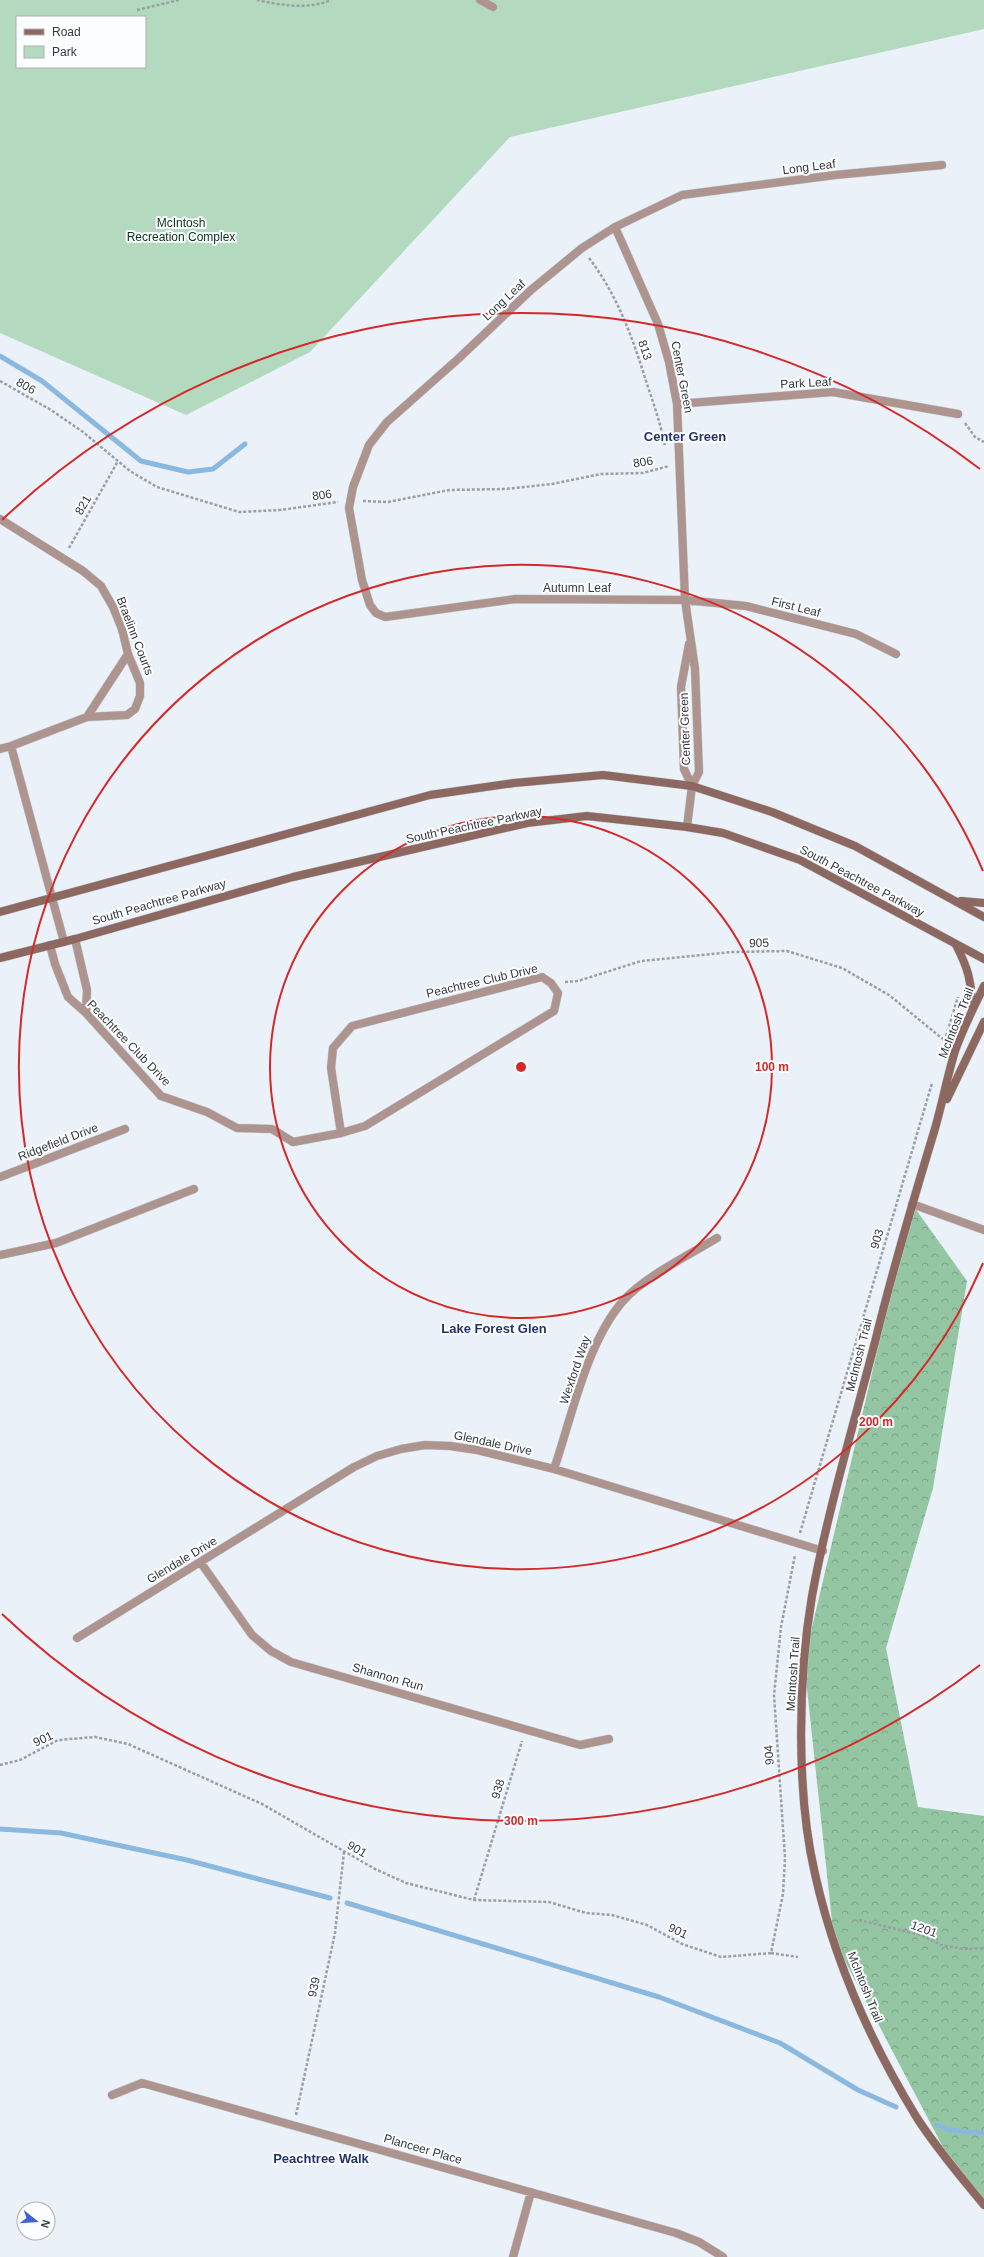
<svg xmlns="http://www.w3.org/2000/svg" width="984" height="2257" font-family="Helvetica,sans-serif">
<style>
.green{fill:#b3dabe;fill-rule:evenodd}
.forest{fill:url(#forest-crowns)}
.lines{fill:none;stroke-linecap:round;stroke-linejoin:round}
.stream{stroke:#8bb8de;stroke-width:5}
.lane-casing{stroke:#c6ccd3;stroke-width:9}
.street-casing{stroke:#c6ccd3;stroke-width:9}
.secondary-casing{stroke:#c6ccd3;stroke-width:9}
.path{stroke:#9a9fa5;stroke-width:2.5;stroke-dasharray:3 2;stroke-linecap:butt}
.lane{stroke:#ae948f;stroke-width:8}
.street{stroke:#ae948f;stroke-width:8}
.secondary{stroke:#8d6861;stroke-width:8}
.ring{fill:none;stroke:#d62828;stroke-width:2}
.labels{text-anchor:middle;dominant-baseline:central;stroke-width:4;stroke-linejoin:round;paint-order:stroke}
.street-label{font-size:12px;fill:#36393c;stroke:#fcfdff}
.park-label{font-size:12px;fill:#0a321b;stroke:#fcfdff}
.neighbourhood-label{font-size:13px;font-weight:bold;fill:#22346c;stroke:#fcfdff}
.centre{fill:#d62828;stroke:#fcfdff;stroke-width:2}
.ring-label{font-size:12px;text-anchor:middle;font-weight:bold;fill:#d62828;stroke:#fcfdff;stroke-width:4;stroke-linejoin:round;paint-order:stroke}
</style>
<defs>
<pattern id="forest-crowns" width="20" height="18" patternUnits="userSpaceOnUse"><rect width="20" height="18" fill="#94c6a3"/><path d="M2 6a3 3 0 1 1 6 0M12 15a3 3 0 1 1 6 0" fill="none" stroke="#7aa286"/></pattern>
</defs>
<rect width="100%" height="100%" fill="#eaf1f9"/>
<path class="green" d="M 0,0 L 984,0 L 984,29 L 510,137 L 310,352 L 186,415 L 0,333 ZM 17,17 L 145,17 L 145,67 L 17,67 Z"/>
<path class="forest" d="M 912,1204 L 967,1281 L 933,1488 L 886,1648 L 918,1807 L 984,1816 L 984,2206 L 954,2168 L 834,1940 L 804,1661 Z"/>
<g class="lines">
<path class="stream" d="M 0,356 L 42,381 L 141,461 L 188,472 L 213,469 L 245,444
M 0,1829 L 61,1833 L 187,1860 L 330,1898
M 347,1903 L 659,1997 L 780,2043 L 858,2090 L 896,2107
M 937,2125 L 949,2130 L 984,2133"/>
<g class="lane-casing">
<path id="lane" d="M 480,0 L 493,7"/>
</g>
<g class="street-casing">
<path id="street" d="M 615,227 L 658,324 L 669,362 L 677,404 L 685,600 L 695,669 L 699,772 L 692,786 L 687,827
M 677,404 L 833,392 L 958,414
M 0,519 L 83,571 L 101,586 L 113,607 L 122,629 L 128,654 L 140,683 L 140,696 L 135,709 L 127,715 L 87,717 L 11,746 L 0,749
M 689,644 L 681,687 L 684,769 L 692,786
M 896,654 L 856,634 L 746,606 L 685,600 L 515,599 L 385,617 L 376,613 L 370,605 L 362,580 L 349,508 L 353,487 L 369,445 L 387,422 L 458,359 L 531,290 L 582,248 L 615,227 L 682,195 L 835,175 L 942,165
M 87,717 L 128,654
M 11,746 L 64,942
M 75,939 L 87,990 L 86,1013
M 50,945 L 55,964 L 68,997 L 86,1013 L 161,1096 L 207,1112 L 237,1128 L 272,1129 L 293,1142 L 341,1133 L 331,1068 L 333,1048 L 352,1026 L 542,977 L 551,983 L 558,993 L 554,1011 L 365,1126 L 341,1133
M 0,1177 L 125,1129
M 912,1204 L 984,1230
M 0,1255 L 56,1243 L 194,1189
M 554,1469 C 572,1416 587,1342 623,1301 C 644,1277 689,1255 717,1238
M 201,1563 L 252,1635 L 271,1651 L 291,1662 L 580,1745 L 609,1739
M 77,1638 L 354,1467 L 377,1456 L 401,1449 L 425,1445 L 450,1446 L 477,1450 L 554,1469 L 823,1551
M 112,2095 L 142,2083 L 676,2233 L 699,2242 L 723,2257
M 513,2257 L 531,2192"/>
</g>
<g class="secondary-casing">
<path id="secondary" d="M 961,901 L 984,903
M 0,912 L 430,795 L 514,783 L 603,775 L 692,786 L 772,812 L 855,846 L 984,917
M 956,945 C 967,966 973,983 971,1007
M 0,958 L 75,939 L 293,877 L 527,823 L 587,816 L 687,827 L 723,833 L 800,860 L 984,959
M 984,986 C 974,1007 963,1028 955,1051 C 947,1077 942,1105 934,1132 C 913,1201 893,1269 876,1338 C 854,1424 828,1509 812,1596 C 798,1678 796,1793 815,1874 C 834,1960 871,2043 917,2118 C 937,2149 961,2177 984,2205
M 947,1099 L 984,1022"/>
</g>
<path class="path" d="M 257,0 C 280,5 308,10 331,0
M 137,10 L 179,0
M 589,258 C 618,296 633,339 647,384 C 654,405 661,425 665,446
M 0,381 L 51,410 L 83,432 L 130,471 L 157,487 L 239,512 L 280,510 L 338,502
M 965,423 L 975,437 L 984,442
M 363,501 L 388,502 L 449,490 L 505,489 L 552,484 L 601,474 L 643,473 L 669,466
M 69,548 L 118,461
M 565,982 L 578,981 L 641,961 L 732,952 L 787,951 L 842,968 L 889,995 L 944,1040
M 946,1036 L 958,997
M 800,1533 L 932,1083
M 0,1765 L 20,1760 L 58,1740 L 95,1737 L 128,1744 L 262,1804 L 375,1869 L 406,1883 L 474,1900 L 549,1902 L 586,1913 L 612,1915 L 647,1925 L 682,1944 L 721,1957 L 771,1953 L 783,1894 L 785,1858 L 774,1695 L 781,1627 L 795,1555
M 474,1900 L 522,1741
M 859,1920 L 921,1935 L 941,1945 L 964,1949 L 984,1948
M 771,1953 L 798,1957
M 296,2115 L 335,1933 L 344,1852"/>
<use href="#lane" class="lane"/>
<use href="#street" class="street"/>
<use href="#secondary" class="secondary"/>
</g>
<g class="ring">
<circle cx="521" cy="1067" r="251"/>
<path d="M983 1263A502 502 0 1 1 983 871"/>
<path d="M980 1665A754 754 0 0 1 2 1614M2 520A754 754 0 0 1 980 469"/>
</g>
<g class="labels">
<g class="street-label">
<text transform="translate(809 167) rotate(-7)">Long Leaf</text>
<text transform="translate(504 300) rotate(-43)">Long Leaf</text>
<text transform="translate(645 350) rotate(71)">813</text>
<text transform="translate(682 377) rotate(79)">Center Green</text>
<text transform="translate(806 383) rotate(-3)">Park Leaf</text>
<text transform="translate(26 386) rotate(30)">806</text>
<text transform="translate(643 462) rotate(-9)">806</text>
<text transform="translate(322 495) rotate(-8)">806</text>
<text transform="translate(83 505) rotate(-60)">821</text>
<text x="577" y="588">Autumn Leaf</text>
<text transform="translate(796 607) rotate(14)">First Leaf</text>
<text transform="translate(135 636) rotate(69)">Braelinn Courts</text>
<text transform="translate(685 729) rotate(-92)">Center Green</text>
<text transform="translate(474 825) rotate(-12)">South Peachtree Parkway</text>
<text transform="translate(862 881) rotate(28)">South Peachtree Parkway</text>
<text transform="translate(159 902) rotate(-16)">South Peachtree Parkway</text>
<text transform="translate(759 943) rotate(-2)">905</text>
<text transform="translate(482 981) rotate(-13)">Peachtree Club Drive</text>
<text transform="translate(956 1023) rotate(-68)">McIntosh Trail</text>
<text transform="translate(129 1043) rotate(46)">Peachtree Club Drive</text>
<text transform="translate(58 1142) rotate(-21)">Ridgefield Drive</text>
<text transform="translate(877 1239) rotate(-73)">903</text>
<text transform="translate(859 1355) rotate(-76)">McIntosh Trail</text>
<text transform="translate(575 1370) rotate(-71)">Wexford Way</text>
<text transform="translate(493 1443) rotate(12)">Glendale Drive</text>
<text transform="translate(182 1560) rotate(-31)">Glendale Drive</text>
<text transform="translate(793 1674) rotate(-86)">McIntosh Trail</text>
<text transform="translate(388 1677) rotate(16)">Shannon Run</text>
<text transform="translate(43 1739) rotate(-25)">901</text>
<text transform="translate(769 1755) rotate(-94)">904</text>
<text transform="translate(498 1789) rotate(-73)">938</text>
<text transform="translate(357 1849) rotate(30)">901</text>
<text transform="translate(924 1929) rotate(20)">1201</text>
<text transform="translate(678 1931) rotate(26)">901</text>
<text transform="translate(314 1987) rotate(-78)">939</text>
<text transform="translate(865 1987) rotate(68)">McIntosh Trail</text>
<text transform="translate(423 2149) rotate(16)">Planceer Place</text>
</g>
<g class="park-label">
<text x="181" y="223">McIntosh<tspan x="181" dy="14">Recreation Complex</tspan></text>
</g>
<g class="neighbourhood-label">
<text x="685" y="436">Center Green</text>
<text x="494" y="1328">Lake Forest Glen</text>
<text x="321" y="2158">Peachtree Walk</text>
</g>
</g>
<circle cx="521" cy="1067" r="6" class="centre"/>
<g class="ring-label">
<text x="772" y="1071">100 m</text>
<text x="876" y="1426">200 m</text>
<text x="521" y="1825">300 m</text>
</g>
<rect x="16" y="16" width="130" height="52" fill="#fcfdff" stroke="#adafb1"/>
<rect x="24" y="29" width="20" height="6" fill="#8d6861" stroke="#adafb1"/>
<text x="52" y="36" font-size="12" fill="#36393c">Road</text>
<rect x="24" y="46" width="20" height="12" fill="#b3dabe" stroke="#adafb1"/>
<text x="52" y="56" font-size="12" fill="#36393c">Park</text>
<g transform="translate(36 2221) rotate(107)"><circle r="19" fill="#fcfdff" stroke="#adafb1"/>
<path d="M0-3L7 15L0 10L-7 15Z" fill="#3f61d3"/>
<text y="-6" font-size="11" font-weight="bold" text-anchor="middle" fill="#36393c">N</text>
</g>
</svg>
